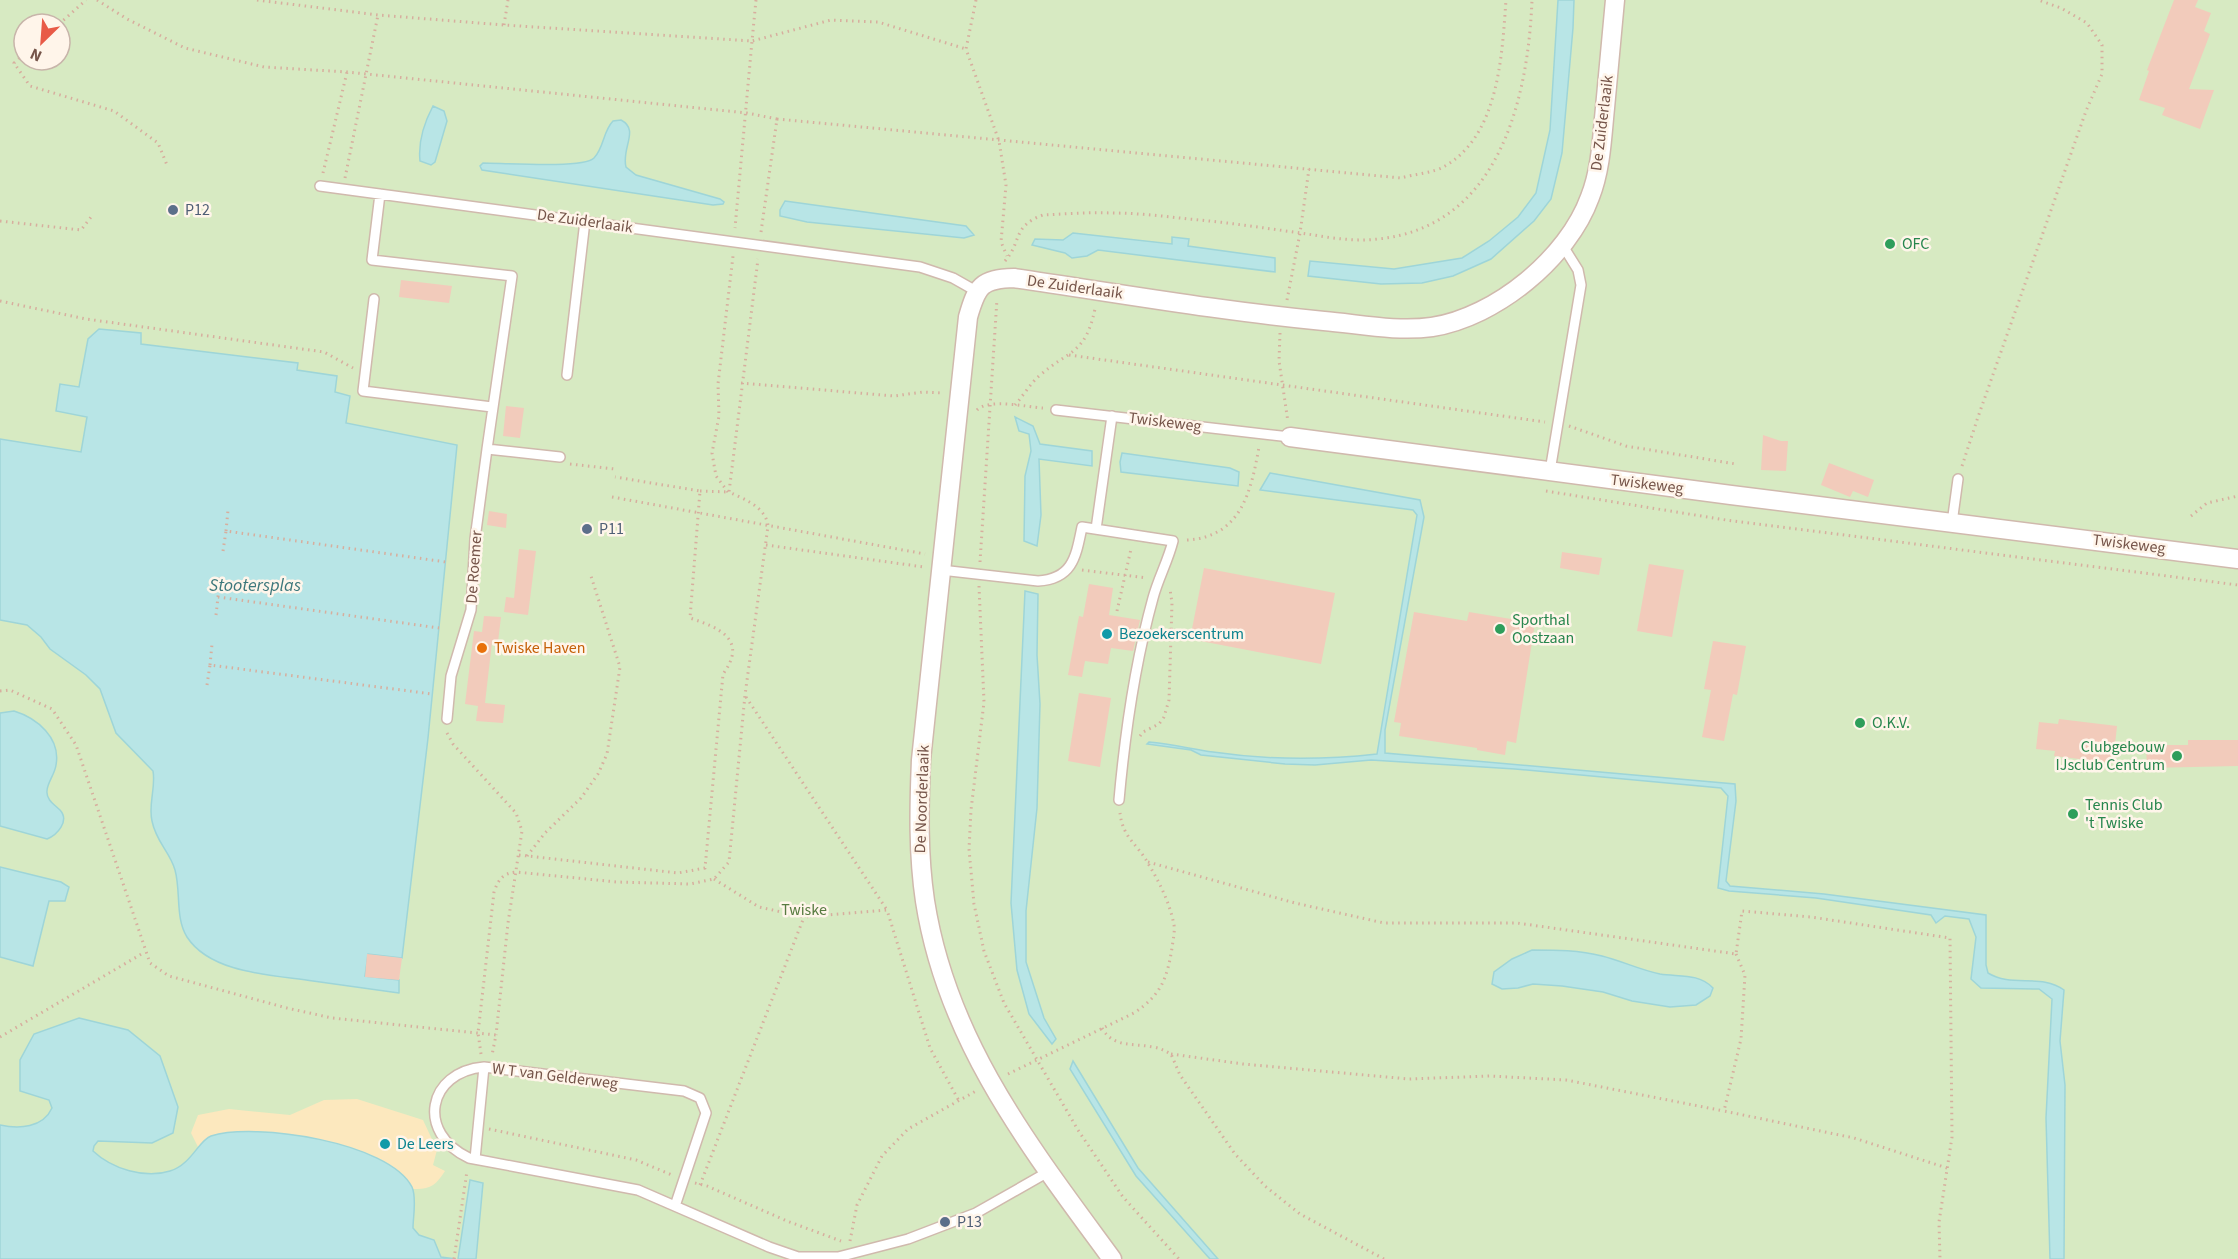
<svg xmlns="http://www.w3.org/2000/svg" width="2238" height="1259" font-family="'Source Sans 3',sans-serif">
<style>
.green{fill:#d7eac2;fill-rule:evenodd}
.sand{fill:#fce8be}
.water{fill:#b8e5e6;stroke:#9ed5d8;stroke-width:1.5}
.building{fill:#f2cbbb}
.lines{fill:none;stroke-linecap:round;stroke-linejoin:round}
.service-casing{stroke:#d0b9ad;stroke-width:12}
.minor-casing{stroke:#d0b9ad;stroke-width:21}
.path{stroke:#d7ae9e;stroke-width:3;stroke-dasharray:1.5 4.5;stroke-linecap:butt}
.service{stroke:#fff;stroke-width:9}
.minor{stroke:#fff;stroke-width:18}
.service-dot{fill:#5c6f8a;stroke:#fff5ea;stroke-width:2}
.leisure-dot{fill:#2e9e5b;stroke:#fff5ea;stroke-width:2}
.culture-dot{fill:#0f9aa8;stroke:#fff5ea;stroke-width:2}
.food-dot{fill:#e8710a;stroke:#fff5ea;stroke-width:2}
.labels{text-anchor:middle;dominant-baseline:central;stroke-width:5;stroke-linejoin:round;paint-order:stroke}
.street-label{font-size:16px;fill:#755449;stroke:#fff5ea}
.service-label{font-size:16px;fill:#4e5e75;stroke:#fff5ea;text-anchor:start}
.leisure-label{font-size:16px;fill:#27864d;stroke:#fff5ea;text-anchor:start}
.culture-label{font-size:16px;fill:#0d838f;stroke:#fff5ea;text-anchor:start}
.food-label{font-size:16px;fill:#c56008;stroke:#fff5ea;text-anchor:start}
.park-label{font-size:16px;fill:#587b41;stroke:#fff5ea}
.water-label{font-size:18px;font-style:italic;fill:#3c777b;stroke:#fff5ea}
</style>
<rect width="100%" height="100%" fill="#fcf0e4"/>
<path class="green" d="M 0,0 L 2238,0 L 2238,1259 L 0,1259 ZM 24,24 L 60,24 L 60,60 L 24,60 Z"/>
<path class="sand" d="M 357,1099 L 423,1120 L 437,1150 L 433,1165 L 445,1171 C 436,1185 430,1190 413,1189 C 408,1183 404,1175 398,1171 C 365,1145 285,1130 243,1131 C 230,1131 215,1138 203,1141 L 199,1149 L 191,1133 L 198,1115 L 229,1109 L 290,1115 L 324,1100 Z"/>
<path class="water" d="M 1558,0 L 1574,0 L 1573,28 L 1562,153 L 1551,199 L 1534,221 L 1491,259 L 1453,276 L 1422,283 L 1381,284 L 1308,276 L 1310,261 L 1394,269 L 1462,258 L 1489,241 L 1518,217 L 1536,193 L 1550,130 Z
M 433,106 L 444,111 L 447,121 L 435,162 L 431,165 L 420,161 C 418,142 424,123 433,106 Z
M 621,120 C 640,130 621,148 626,167 L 636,175 L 720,199 L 724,202 L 723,204 L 713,205 L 482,170 L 480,166 L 483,163 C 502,163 583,169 594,158 C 604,148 603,131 613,121 Z
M 785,201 L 966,226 L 974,235 L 964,238 L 807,222 L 780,216 L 780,210 Z
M 1073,233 L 1172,244 L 1172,237 L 1189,239 L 1188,246 L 1275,258 L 1275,272 L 1098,250 L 1087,256 L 1072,258 L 1065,253 L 1032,245 L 1035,239 L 1063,240 Z
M 99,329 L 141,333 L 141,344 L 298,363 L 297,370 L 337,376 L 335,392 L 350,396 L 346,423 L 457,445 L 428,738 L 402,958 L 368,954 L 365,976 L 399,980 L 399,993 C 370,989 341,985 313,981 C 274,975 211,974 187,937 C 175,918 181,891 175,870 C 170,852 156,842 152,821 C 148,805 156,787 153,771 L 116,733 L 100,689 L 86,675 L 50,649 L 41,637 L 27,625 L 0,620 L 0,439 L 81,452 L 87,417 L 56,411 L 60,384 L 79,387 L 88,339 Z
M 1015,417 L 1033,426 L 1040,444 L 1092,451 L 1092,466 L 1039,459 L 1041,515 L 1037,546 L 1024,541 L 1025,476 L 1031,451 L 1029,434 L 1019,431 Z
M 1122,453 L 1230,468 L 1239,472 L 1238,486 L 1121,472 L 1120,462 Z
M 1270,473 L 1420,500 L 1424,517 L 1385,730 L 1385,753 L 1735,784 L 1736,801 L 1726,881 L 1730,886 L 1824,894 L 1986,915 L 1986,965 L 1988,973 C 2012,988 2041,973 2064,990 L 2060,1041 L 2065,1085 L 2064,1259 L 2050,1259 L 2046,1118 L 2052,999 L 2039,989 L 1981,988 L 1971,979 L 1976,937 L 1969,919 L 1945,916 L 1936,923 L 1931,915 L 1816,898 L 1729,891 L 1718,888 L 1728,796 L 1721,788 L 1515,769 L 1371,760 L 1315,765 L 1285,764 L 1201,755 L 1191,750 L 1147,744 L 1149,742 C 1171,744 1192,749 1213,752 C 1267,760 1323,760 1377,754 L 1417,515 L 1413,510 L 1260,490 Z
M 1025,591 L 1038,594 L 1037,655 L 1040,704 L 1037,808 L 1026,911 L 1026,962 L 1044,1018 L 1056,1039 L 1052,1044 L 1029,1014 L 1017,970 L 1011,903 Z
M 14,711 C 37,718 61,738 56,765 C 55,774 47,783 47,791 C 46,800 55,805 60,810 C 70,821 57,835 47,839 L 0,826 L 0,713 Z
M 0,867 L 61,882 L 69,887 L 65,901 L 49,901 L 33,966 L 0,957 Z
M 1532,950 C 1556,950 1579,950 1602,956 C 1622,961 1640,970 1660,974 C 1679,977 1699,973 1713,988 L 1710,996 L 1696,1005 L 1670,1007 L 1632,1001 L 1603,992 L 1562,986 L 1533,984 L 1518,988 L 1502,989 L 1492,984 L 1494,972 L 1512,959 Z
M 79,1018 L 128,1030 L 160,1056 L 178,1107 L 173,1133 L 152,1143 L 98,1141 L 94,1146 L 93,1151 C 112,1169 145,1179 170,1171 C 191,1165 199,1140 211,1136 C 255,1122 389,1142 412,1187 C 417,1198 413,1217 413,1228 L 419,1235 L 434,1240 L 441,1257 L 456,1259 L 0,1259 L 0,1125 C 19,1129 43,1128 52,1108 L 49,1100 L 20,1091 L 20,1060 L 34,1034 Z
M 1073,1061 L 1138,1168 L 1218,1259 L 1210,1259 L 1136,1176 L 1070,1069 Z
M 470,1180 L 483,1183 L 476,1259 L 458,1259 Z"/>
<path class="building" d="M 2174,0 L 2198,0 L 2195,7 L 2211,13 L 2204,31 L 2210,34 L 2189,89 L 2214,90 L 2200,129 L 2162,115 L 2165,108 L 2139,100 L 2149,71 L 2147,70 Z
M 401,280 L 452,286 L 449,303 L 399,297 Z
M 506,406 L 524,408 L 520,438 L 503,436 Z
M 1763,435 L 1781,441 L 1788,441 L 1786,471 L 1761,470 Z
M 1829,463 L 1874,480 L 1868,497 L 1853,491 L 1850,497 L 1821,485 Z
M 489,511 L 507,514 L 506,528 L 487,525 Z
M 519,549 L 536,551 L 528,615 L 504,612 L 506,597 L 514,598 Z
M 1562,552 L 1602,558 L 1599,575 L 1560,568 Z
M 1649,564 L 1684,570 L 1672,637 L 1637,631 Z
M 1204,568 L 1335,593 L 1321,664 L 1190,639 Z
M 1089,584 L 1113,588 L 1109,615 L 1140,620 L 1133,651 L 1111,648 L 1108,664 L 1085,661 L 1082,677 L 1068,675 L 1079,616 L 1083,617 Z
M 1414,612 L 1467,621 L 1469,612 L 1535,623 L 1516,743 L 1507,741 L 1505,755 L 1477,750 L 1477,748 L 1399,736 L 1401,723 L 1394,722 Z
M 484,616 L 501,617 L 498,642 L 492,642 L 485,703 L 505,705 L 503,723 L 476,721 L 478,706 L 465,704 L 474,631 L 482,632 Z
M 1713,641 L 1746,646 L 1737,695 L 1733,694 L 1724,741 L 1702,737 L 1711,690 L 1704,689 Z
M 1079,693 L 1111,698 L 1100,767 L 1068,761 Z
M 2059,719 L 2117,726 L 2113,763 L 2054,756 L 2055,751 L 2036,749 L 2039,722 L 2058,724 Z
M 2188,740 L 2238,740 L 2238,766 L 2147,768 L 2146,745 L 2188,745 Z
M 367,954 L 402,958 L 399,980 L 365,977 Z"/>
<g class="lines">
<g class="service-casing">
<path id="service" d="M 320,186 L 920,267 L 953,278 L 976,291
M 380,194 L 372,260 L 512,276 L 487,449
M 374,299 L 363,391 L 492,407
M 567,375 L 585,221
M 1056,410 L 1290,437
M 1550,471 L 1581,285 L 1578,270 L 1563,246
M 1952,523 L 1958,479
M 1096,529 L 1112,416
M 941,570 L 1038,581 C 1073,579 1076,556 1082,527 L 1173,541 C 1168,561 1158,579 1153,598 C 1135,663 1125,733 1119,800
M 447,719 L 451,676 L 471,610 L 475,539 L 487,449 L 560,457
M 475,1159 L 484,1067
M 675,1206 L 706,1113 L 700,1098 L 684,1091 L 484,1067 C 427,1072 416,1133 469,1158 L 638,1190 L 769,1247 L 798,1257 L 838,1257 L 908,1239 L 976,1213 L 1048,1172"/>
</g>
<g class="minor-casing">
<path id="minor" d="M 1290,437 L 1731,495 L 2238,559
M 1112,1259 C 1030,1147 947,1042 925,901 C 918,854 919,807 921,760 L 968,317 C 977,286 981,279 1014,278 C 1117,293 1220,311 1324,321 C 1359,324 1397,332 1432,327 C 1496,317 1568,258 1590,197 C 1601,169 1602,138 1605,108 C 1608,72 1612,36 1615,0"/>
</g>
<path class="path" d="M 97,0 L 127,19 L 185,48 L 264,67 L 347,72 L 747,113 L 777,119 L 761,232
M 257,0 L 378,15 L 504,25 L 752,41 L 735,228
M 756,0 L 752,41 L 831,20 L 878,22 L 966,49
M 976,0 L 966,49 L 999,141 L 1006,185 L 1001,242 L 1007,256
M 59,24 L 86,0
M 504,25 L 508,0
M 24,54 L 14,63 L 30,86 L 114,111 L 158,143 L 167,165
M 777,119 L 1401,178 C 1414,174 1434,173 1445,166 C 1499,135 1502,55 1506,0
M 323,173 L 347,72
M 345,178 L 378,15
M 0,221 L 81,230 L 91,217
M 1005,261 C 1022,242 1012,226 1043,215 C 1065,214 1088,212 1111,213 C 1137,213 1163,216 1188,219 C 1226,222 1263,228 1301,233 C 1326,237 1352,242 1378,239 C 1498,227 1528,101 1532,0
M 1287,300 L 1300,233 L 1309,169
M 0,301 L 86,319 L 324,352 L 353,368
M 1280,333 L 1279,361 L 1288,422
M 1069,355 L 1545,422
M 741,383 L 894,396 L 923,392 L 942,393
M 1015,405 C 1023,396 1030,384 1039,376 C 1070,349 1085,355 1095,309
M 977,410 C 989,398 1027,407 1043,408
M 1569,426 L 1626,446 L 1736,464
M 570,464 L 615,469
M 1962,466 L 1978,417 L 2086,111 L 2102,74 L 2102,45 L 2087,23 L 2061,8 L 2038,0
M 700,491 L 729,492
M 1546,491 L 1726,520 L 2238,585
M 728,492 L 716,476 L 712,453 L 719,416 L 718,384 L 733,256
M 612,497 L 925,554
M 2191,516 L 2207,503 L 2238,496
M 226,531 L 228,510
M 1187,540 C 1241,537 1251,492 1259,447
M 766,545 L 924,567
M 223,551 L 226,531 L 446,562
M 980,562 L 997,299
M 1082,570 L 1147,578
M 979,586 L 984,702 L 971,810 L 969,849 L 974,904 L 984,951 L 1004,1003 L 1078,1130 L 1123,1197 L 1179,1259
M 218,597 L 220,575
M 1117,611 L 1131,549
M 216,615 L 218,597 L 439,628
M 210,665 L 212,644
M 207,685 L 210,665 L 432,694
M 0,691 L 10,690 L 52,709 L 76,745 L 150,963 L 169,976 L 287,1008 L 332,1018 L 496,1035 L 492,1055
M 746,697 L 887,910
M 447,733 L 453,744 L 516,813 L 522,831 L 508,923 L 496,1035
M 1140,736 L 1143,732 L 1159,724 L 1164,717 L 1169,700 L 1172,603 L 1170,589
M 519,855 L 678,873 L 705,868 L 723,674 C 748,640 720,628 690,618 L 700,491 L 615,477
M 527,856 L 545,833 L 581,798 L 598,774 L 607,754 L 620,667 L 590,573
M 1148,862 L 1295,903 L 1384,923 L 1517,923 L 1736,954 L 1742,911 L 1811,917 L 1950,938 L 1952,1137 L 1939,1222 L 1940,1259
M 714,879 L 759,907 L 804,917 L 887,910 L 930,1048 L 959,1101
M 1736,954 L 1745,975 L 1741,1039 L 1724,1111 L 1854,1138 L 1947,1168
M 1102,1028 C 1113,1048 1133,1043 1153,1047 C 1160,1048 1165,1051 1171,1054 L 1180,1075 L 1235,1154 L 1265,1186 L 1300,1214 L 1384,1259
M 0,1037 L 145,952
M 481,1054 L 478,1033 L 494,892 C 498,880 503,873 516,872 L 617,882 L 690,884 L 714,879 L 729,862 L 745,695 L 768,526 C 766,507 744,499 729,492 L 758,259
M 1171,1054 L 1243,1064 L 1409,1079 L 1490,1076 L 1566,1080 L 1724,1111
M 1008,1074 L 1134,1013 C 1161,995 1167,979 1172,948 C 1173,940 1175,932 1174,925 C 1170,904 1160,883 1149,865 C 1138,844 1123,839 1120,813
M 489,1129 L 636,1160 L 672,1175
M 695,1183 L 707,1186 L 787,1221 L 841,1241
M 700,1185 L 804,917
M 850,1241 L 857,1205 L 882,1156 L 908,1129 L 976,1091
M 454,1259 L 467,1171"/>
<use href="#service" class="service"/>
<use href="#minor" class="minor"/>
</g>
<g class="service-dot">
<circle cx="173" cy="210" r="6"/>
<circle cx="587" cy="529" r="6"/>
<circle cx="945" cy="1222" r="6"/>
</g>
<g class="leisure-dot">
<circle cx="1890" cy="244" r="6"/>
<circle cx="1500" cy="629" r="6"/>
<circle cx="1860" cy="723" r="6"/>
<circle cx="2177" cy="756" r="6"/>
<circle cx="2073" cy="814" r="6"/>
</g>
<g class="culture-dot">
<circle cx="1107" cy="634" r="6"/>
<circle cx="385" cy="1144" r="6"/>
</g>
<circle class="food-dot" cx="482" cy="648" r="6"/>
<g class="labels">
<g class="street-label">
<text transform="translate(1602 123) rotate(-83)">De Zuiderlaaik</text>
<text transform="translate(585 221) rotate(8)">De Zuiderlaaik</text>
<text transform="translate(1075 287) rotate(8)">De Zuiderlaaik</text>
<text transform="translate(1165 422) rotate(7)">Twiskeweg</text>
<text transform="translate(1647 484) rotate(7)">Twiskeweg</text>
<text transform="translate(2129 544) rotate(7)">Twiskeweg</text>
<text transform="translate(474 567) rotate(-86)">De Roemer</text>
<text transform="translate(922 799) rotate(-88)">De Noorderlaaik</text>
<text transform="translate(555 1076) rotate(7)">W T van Gelderweg</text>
</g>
<g class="service-label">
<text x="185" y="210">P12</text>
<text x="599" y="529">P11</text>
<text x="957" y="1222">P13</text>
</g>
<g class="leisure-label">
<text x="1902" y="244">OFC</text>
<text x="1512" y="620">Sporthal<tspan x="1512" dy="18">Oostzaan</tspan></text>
<text x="1872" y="723">O.K.V.</text>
<text x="2165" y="747" text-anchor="end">Clubgebouw<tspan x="2165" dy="18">IJsclub Centrum</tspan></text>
<text x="2085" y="805">Tennis Club<tspan x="2085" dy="18">'t Twiske</tspan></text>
</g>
<g class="culture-label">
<text x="1119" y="634">Bezoekerscentrum</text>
<text x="397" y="1144">De Leers</text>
</g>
<g class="food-label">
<text x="494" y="648">Twiske Haven</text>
</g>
<g class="park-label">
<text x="804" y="910">Twiske</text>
</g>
<g class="water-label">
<text x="255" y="585">Stootersplas</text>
</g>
</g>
<g transform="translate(42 42) rotate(205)"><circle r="28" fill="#fff5ea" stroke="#c8b5aa" stroke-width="1.5"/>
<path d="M0-4.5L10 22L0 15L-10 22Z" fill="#e85a47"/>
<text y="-9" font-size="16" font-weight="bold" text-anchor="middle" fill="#755449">N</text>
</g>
</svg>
